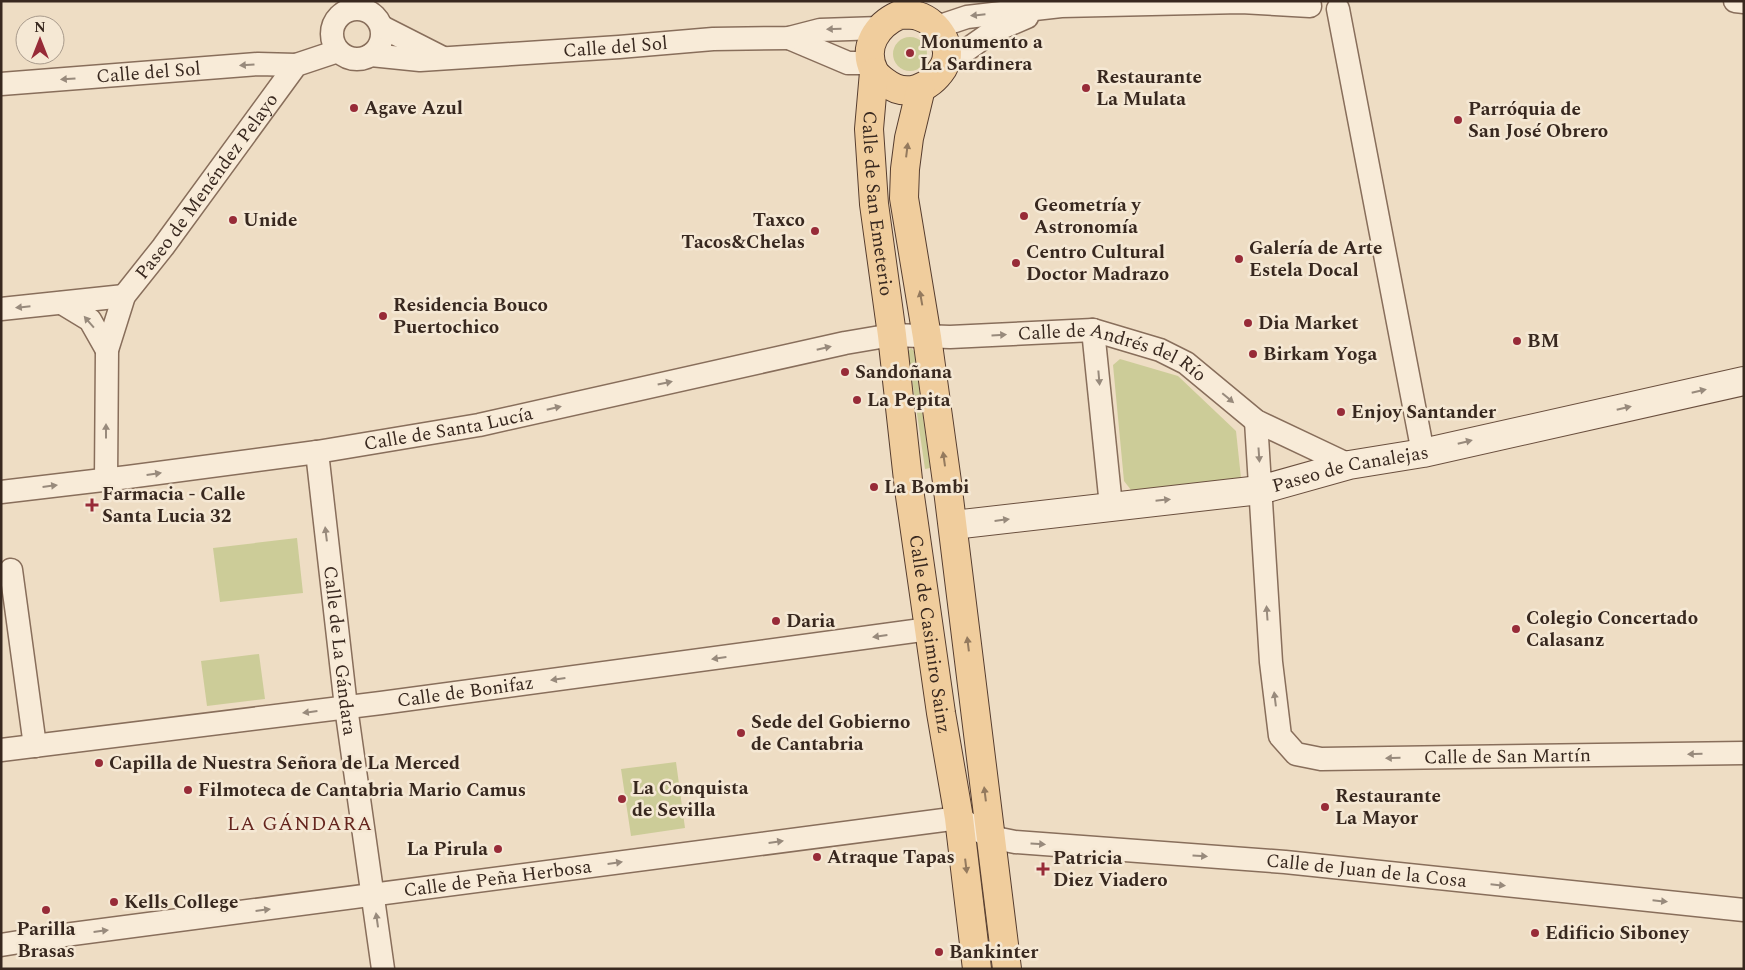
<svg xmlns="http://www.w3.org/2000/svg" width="1745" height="970" font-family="Spectral,serif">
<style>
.green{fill:#cccc98}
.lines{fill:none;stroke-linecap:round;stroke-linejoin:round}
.street-casing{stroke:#886e5b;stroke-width:25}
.secondary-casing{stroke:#6a4f3e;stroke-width:30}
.primary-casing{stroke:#563d2f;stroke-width:30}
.street{stroke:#f8ebd8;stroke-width:22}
.secondary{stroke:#f8ebd8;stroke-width:28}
.primary{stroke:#f0cd9d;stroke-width:28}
.oneway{fill:#988a7c}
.oneway2{fill:#947a5e}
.poi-dot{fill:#972b38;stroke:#f5e8d4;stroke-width:2}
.labels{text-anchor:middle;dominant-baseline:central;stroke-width:5;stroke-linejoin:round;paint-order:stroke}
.poi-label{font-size:19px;font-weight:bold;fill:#38281f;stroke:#f5e8d4;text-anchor:start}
.street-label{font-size:19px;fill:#38281f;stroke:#f5e8d4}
.neighbourhood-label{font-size:20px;letter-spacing:1px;fill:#65251e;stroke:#f5e8d4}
</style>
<rect width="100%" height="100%" fill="#eeddc4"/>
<path class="green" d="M893 54a17 17 0 1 1 34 0a17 17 0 1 1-34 0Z
M 911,348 L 914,351 L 930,468 L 925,469 L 908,352 Z
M 1120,359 L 1178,376 L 1236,431 L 1241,478 L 1131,490 L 1124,481 L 1113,365 Z
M 297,538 L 303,593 L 220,602 L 213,548 Z
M 259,654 L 265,699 L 207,706 L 201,661 Z
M 676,762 L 685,828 L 631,836 L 621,769 Z"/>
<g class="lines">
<g class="street-casing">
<g id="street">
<path d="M 1735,1 L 1744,2"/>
<circle cx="357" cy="34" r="25"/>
<path d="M 1338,9 L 1423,453"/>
<path d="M 382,27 L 441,57"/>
<path d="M 937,27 L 967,17 L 1061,6 L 1241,2 L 1310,6"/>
<path d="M 789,38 L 848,63 L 871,63"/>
<path id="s1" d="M 371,55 L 420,60 L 619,47 L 713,39 L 789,38 L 820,30 L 880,28"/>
<path d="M 945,65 L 992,32 L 1027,17"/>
<path id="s2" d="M 1,84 L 258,64 L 296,65"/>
<path d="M 62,303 L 90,320 L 107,350"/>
<path d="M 1,309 L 124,296"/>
<path d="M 1093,330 L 1111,506"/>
<path id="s3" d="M 1256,421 L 1271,662 L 1280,736 L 1296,754 L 1321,759 L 1744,753"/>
<path id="s4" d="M 317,452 L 346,707 L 383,969"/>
<path id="s5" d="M 106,480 L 107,350 L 124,296 L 163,247 L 296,65 L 338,51"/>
<path id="s6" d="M 1,492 L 128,477 L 317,452 L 479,425 L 845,343 L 892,335 L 950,337 L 1093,330 L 1160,350 L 1186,363 L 1256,421 L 1349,465"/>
<path d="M 11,570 L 35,746"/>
<path id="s7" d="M 1,750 L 381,703 L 929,629"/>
<path id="s8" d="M 1,945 L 57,936 L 959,818 L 990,837 L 1015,842 L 1285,862 L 1744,910"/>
</g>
</g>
<g class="secondary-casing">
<g id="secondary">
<path id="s9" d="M 953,525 L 1260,490 L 1349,465 L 1423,453 L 1744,381"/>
</g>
</g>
<g class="primary-casing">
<g id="primary">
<path d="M 899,15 C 905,15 913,14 918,16 C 938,22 955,48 943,68 C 930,88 906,99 885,82 C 881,79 876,75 874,71 C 862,47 877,25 899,15 Z"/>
<path id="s10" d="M 874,72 L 869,129 L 874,204 L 892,335 L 909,489 L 941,713 L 959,818 L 977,969"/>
<path d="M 921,88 L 909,138 L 905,169 L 904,198 L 927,337 L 947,482 L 1007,969"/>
</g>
</g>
<use href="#street" class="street"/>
<use href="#secondary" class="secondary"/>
<use href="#primary" class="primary"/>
</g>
<defs><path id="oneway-solid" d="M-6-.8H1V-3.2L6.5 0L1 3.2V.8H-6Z" transform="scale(1.25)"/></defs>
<g class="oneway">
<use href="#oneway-solid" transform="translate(978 15) rotate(174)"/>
<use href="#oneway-solid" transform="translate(834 29) rotate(178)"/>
<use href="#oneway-solid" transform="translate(247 65) rotate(176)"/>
<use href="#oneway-solid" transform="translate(68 79) rotate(176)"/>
<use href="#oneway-solid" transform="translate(23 307) rotate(174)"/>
<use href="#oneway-solid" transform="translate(89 322) rotate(-131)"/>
<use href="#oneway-solid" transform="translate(999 335) rotate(-3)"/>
<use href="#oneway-solid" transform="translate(824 348) rotate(-13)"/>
<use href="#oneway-solid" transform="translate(1099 378) rotate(85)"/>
<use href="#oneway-solid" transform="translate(665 383) rotate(-12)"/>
<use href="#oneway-solid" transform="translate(1699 391) rotate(-13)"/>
<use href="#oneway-solid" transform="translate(1228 398) rotate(40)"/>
<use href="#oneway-solid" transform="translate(554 408) rotate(-13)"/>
<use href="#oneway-solid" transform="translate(1624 408) rotate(-13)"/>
<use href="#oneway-solid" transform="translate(106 431) rotate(-90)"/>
<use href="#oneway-solid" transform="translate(1465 442) rotate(-14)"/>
<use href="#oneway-solid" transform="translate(1259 455) rotate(86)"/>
<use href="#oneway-solid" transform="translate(154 474) rotate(-8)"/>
<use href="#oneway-solid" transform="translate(50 486) rotate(-7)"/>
<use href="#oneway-solid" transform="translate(1163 500) rotate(-6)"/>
<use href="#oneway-solid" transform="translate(1002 520) rotate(-7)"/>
<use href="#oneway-solid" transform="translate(326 534) rotate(-97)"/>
<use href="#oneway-solid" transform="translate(1267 613) rotate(-94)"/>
<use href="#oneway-solid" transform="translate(880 636) rotate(172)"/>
<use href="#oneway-solid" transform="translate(719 658) rotate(172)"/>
<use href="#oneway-solid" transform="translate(558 679) rotate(172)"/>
<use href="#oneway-solid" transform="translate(1275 699) rotate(-97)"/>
<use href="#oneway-solid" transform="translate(310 712) rotate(173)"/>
<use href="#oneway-solid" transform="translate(1695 754) rotate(179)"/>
<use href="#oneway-solid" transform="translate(1393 758) rotate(179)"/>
<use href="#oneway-solid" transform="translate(776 842) rotate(-8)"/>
<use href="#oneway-solid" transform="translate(1038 844) rotate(4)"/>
<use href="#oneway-solid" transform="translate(1200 856) rotate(4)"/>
<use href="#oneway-solid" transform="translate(615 863) rotate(-8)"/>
<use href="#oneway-solid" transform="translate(1498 885) rotate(6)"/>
<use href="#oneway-solid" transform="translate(1660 901) rotate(6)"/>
<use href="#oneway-solid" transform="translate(263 910) rotate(-7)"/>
<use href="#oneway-solid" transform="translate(377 920) rotate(-98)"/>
<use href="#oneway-solid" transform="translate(101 931) rotate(-7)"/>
</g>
<g class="oneway2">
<use href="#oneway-solid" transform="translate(907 150) rotate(-83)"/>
<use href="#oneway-solid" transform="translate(921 298) rotate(-100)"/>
<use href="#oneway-solid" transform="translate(944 459) rotate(-98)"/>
<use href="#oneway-solid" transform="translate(968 644) rotate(-97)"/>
<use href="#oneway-solid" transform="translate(985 794) rotate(-97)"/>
<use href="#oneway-solid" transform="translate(966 866) rotate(83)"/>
</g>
<g class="poi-dot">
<circle cx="910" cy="53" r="5"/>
<circle cx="1086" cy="88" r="5"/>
<circle cx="354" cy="108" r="5"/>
<circle cx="1458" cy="120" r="5"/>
<circle cx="1024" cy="216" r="5"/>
<circle cx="233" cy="220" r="5"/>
<circle cx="815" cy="231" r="5"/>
<circle cx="1239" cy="259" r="5"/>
<circle cx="1016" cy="263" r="5"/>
<circle cx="383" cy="316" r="5"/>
<circle cx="1248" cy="323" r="5"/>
<circle cx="1517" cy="341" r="5"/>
<circle cx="1253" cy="354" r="5"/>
<circle cx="845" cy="372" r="5"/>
<circle cx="857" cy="400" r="5"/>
<circle cx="1341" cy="412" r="5"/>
<circle cx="874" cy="487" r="5"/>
<path d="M89.5 497.5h5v5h5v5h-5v5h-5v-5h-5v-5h5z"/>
<circle cx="776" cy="621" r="5"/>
<circle cx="1516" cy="629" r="5"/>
<circle cx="741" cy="733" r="5"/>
<circle cx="99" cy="763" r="5"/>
<circle cx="188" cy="790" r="5"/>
<circle cx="622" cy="799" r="5"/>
<circle cx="1325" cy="807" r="5"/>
<circle cx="498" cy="849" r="5"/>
<circle cx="817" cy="857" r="5"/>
<path d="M1040.5 861.5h5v5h5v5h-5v5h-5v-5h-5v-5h5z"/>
<circle cx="114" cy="902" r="5"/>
<circle cx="46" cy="910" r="5"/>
<circle cx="1535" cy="933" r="5"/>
<circle cx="939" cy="952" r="5"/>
</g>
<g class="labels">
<g class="poi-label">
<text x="920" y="42">Monumento a<tspan x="920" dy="22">La Sardinera</tspan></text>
<text x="1096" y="77">Restaurante<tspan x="1096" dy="22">La Mulata</tspan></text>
<text x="364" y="108">Agave Azul</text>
<text x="1468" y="109">Parróquia de<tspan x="1468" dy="22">San José Obrero</tspan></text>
<text x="1034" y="205">Geometría y<tspan x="1034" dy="22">Astronomía</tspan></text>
<text x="243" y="220">Unide</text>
<text x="805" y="220" text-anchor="end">Taxco<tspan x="805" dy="22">Tacos&amp;Chelas</tspan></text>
<text x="1249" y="248">Galería de Arte<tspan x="1249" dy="22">Estela Docal</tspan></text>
<text x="1026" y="252">Centro Cultural<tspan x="1026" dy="22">Doctor Madrazo</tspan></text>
<text x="393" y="305">Residencia Bouco<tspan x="393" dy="22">Puertochico</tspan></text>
<text x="1258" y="323">Dia Market</text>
<text x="1527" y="341">BM</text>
<text x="1263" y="354">Birkam Yoga</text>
<text x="855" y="372">Sandoñana</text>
<text x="867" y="400">La Pepita</text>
<text x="1351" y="412">Enjoy Santander</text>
<text x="884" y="487">La Bombi</text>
<text x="102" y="494">Farmacia - Calle<tspan x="102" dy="22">Santa Lucia 32</tspan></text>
<text x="1526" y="618">Colegio Concertado<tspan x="1526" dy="22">Calasanz</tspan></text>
<text x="786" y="621">Daria</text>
<text x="751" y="722">Sede del Gobierno<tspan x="751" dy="22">de Cantabria</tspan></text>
<text x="109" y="763">Capilla de Nuestra Señora de La Merced</text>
<text x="632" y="788">La Conquista<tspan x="632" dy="22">de Sevilla</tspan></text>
<text x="198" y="790">Filmoteca de Cantabria Mario Camus</text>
<text x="1335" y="796">Restaurante<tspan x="1335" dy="22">La Mayor</tspan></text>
<text x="488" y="849" text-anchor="end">La Pirula</text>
<text x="827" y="857">Atraque Tapas</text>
<text x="1053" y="858">Patricia<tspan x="1053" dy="22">Diez Viadero</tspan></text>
<text x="124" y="902">Kells College</text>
<text x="46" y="929" text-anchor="middle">Parilla<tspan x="46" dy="22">Brasas</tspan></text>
<text x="1545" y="933">Edificio Siboney</text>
<text x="949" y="952">Bankinter</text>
</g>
<g class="street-label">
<text stroke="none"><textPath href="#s1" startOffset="245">Calle del Sol</textPath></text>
<text stroke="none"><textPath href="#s2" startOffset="148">Calle del Sol</textPath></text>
<text stroke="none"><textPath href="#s5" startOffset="324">Paseo de Menéndez Pelayo</textPath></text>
<text stroke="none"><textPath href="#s10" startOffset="132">Calle de San Emeterio</textPath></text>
<text stroke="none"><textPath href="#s6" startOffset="1130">Calle de Andrés del Río</textPath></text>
<text stroke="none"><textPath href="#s6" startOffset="452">Calle de Santa Lucía</textPath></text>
<text stroke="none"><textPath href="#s9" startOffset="402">Paseo de Canalejas</textPath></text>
<text stroke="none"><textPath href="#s10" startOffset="566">Calle de Casimiro Sainz</textPath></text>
<text stroke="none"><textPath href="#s4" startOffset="200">Calle de La Gándara</textPath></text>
<text stroke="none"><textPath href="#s7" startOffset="468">Calle de Bonifaz</textPath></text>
<text stroke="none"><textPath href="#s3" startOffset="552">Calle de San Martín</textPath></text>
<text stroke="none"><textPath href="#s8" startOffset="1381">Calle de Juan de la Cosa</textPath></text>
<text stroke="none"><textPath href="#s8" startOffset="501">Calle de Peña Herbosa</textPath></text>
</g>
<g class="neighbourhood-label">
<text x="300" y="824">LA GÁNDARA</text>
</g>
</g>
<rect width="1745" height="970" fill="none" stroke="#38281f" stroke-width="5"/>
<g transform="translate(40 40)"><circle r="24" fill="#f5e8d4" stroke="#a99b8c"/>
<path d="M0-4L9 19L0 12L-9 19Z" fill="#972b38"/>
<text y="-8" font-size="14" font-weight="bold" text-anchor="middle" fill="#38281f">N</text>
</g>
</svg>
